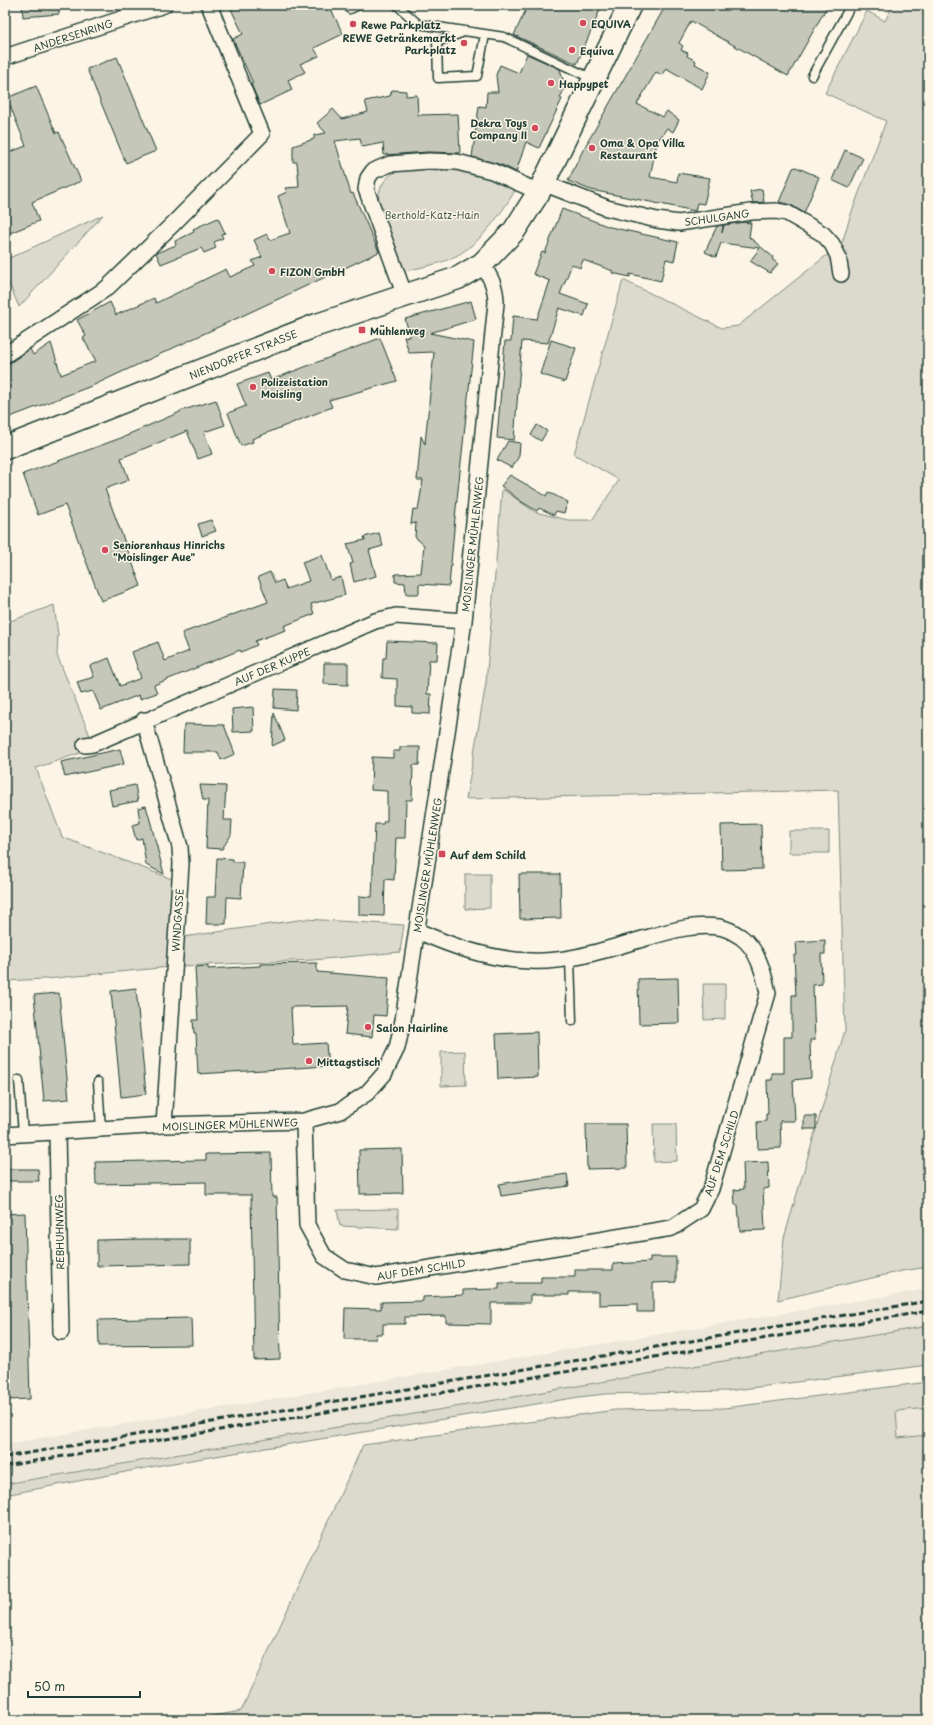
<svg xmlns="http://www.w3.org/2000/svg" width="933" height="1725" font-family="'Playpen Sans',sans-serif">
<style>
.built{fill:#ece7d8}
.green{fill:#dcdacc;stroke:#7e8c80}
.building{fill:#c5c7b9;stroke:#1f3d34}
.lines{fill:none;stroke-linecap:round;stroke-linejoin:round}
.lane-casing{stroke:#1f3d34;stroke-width:11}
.street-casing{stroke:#1f3d34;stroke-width:18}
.secondary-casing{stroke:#1f3d34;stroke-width:25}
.lane{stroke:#fcf5e5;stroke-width:8}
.street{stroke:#fcf5e5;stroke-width:15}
.secondary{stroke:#fcf5e5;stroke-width:22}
.rail{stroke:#1f3d34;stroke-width:3;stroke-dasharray:6 3;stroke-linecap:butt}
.poi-dot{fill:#d1495b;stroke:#fcf5e5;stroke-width:1.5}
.labels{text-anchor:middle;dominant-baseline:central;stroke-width:3;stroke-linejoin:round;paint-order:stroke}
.poi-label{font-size:10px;font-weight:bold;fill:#1f3d34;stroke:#fcf5e5;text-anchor:start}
.street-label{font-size:10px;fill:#1f3d34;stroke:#fcf5e5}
.park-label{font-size:10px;fill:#455c52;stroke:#fcf5e5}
</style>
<rect width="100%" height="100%" fill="#fcf5e5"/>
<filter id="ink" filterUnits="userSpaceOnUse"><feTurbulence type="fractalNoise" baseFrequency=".025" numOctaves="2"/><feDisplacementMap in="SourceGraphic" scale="8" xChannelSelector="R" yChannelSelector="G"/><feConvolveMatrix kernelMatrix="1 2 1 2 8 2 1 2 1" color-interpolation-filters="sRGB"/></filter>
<g filter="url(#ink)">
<path class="built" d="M 928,1289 L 928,1326 L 5,1483 L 5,1444 Z
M 928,1408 L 928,1435 L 898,1438 L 896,1411 Z"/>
<path class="green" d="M 893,5 L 928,5 L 928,1267 L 902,1271 L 778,1300 L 784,1238 L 845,1030 L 838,790 L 466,799 L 486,683 L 502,489 L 535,512 L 568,520 L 592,520 L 619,480 L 574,454 L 623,280 L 722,328 L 738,326 L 842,243 L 851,214 L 886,121 L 825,93 L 867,11 L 885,21 Z
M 434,165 L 491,176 L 516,189 C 501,214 482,242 456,256 C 440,265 419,267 402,272 C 389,240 354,182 406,168 C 415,166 425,166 434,165 Z
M 103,215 L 19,307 L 5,274 L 5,260 Z
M 54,605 L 58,634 L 57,655 L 95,748 L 36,768 L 62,837 L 172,879 L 169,936 L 183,937 L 305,919 L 404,925 L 400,952 L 313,960 L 181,966 L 45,979 L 5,981 L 5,623 Z
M 789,831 L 829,831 L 829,853 L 789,853 Z
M 465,874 L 490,874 L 490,908 L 465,909 Z
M 703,984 L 725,984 L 725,1019 L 704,1020 Z
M 465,1051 L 466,1085 L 441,1086 L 441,1052 Z
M 653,1124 L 676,1124 L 677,1161 L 654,1162 Z
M 398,1209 L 398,1229 L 340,1226 L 337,1210 Z
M 928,1326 L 928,1365 L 727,1391 L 605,1394 L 579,1397 L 167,1464 L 5,1495 L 5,1484 Z
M 928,1382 L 928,1408 L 896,1411 L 898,1438 L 928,1435 L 928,1720 L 189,1720 L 241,1711 L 363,1445 L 615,1410 L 724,1408 Z"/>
<path class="building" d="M 22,5 L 59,5 L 59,14 L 23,17 Z
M 240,5 L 329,5 L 343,34 L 314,48 L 319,56 L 300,64 L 305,72 L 288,80 L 292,90 L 260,105 L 251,84 L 253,83 L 233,39 L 243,34 L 231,9 Z
M 528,5 L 602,5 L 577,64 L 514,35 Z
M 666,5 L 828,5 L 788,76 L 691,21 L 679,43 L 683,46 L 681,50 L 688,53 L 687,56 L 696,61 L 695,64 L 710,72 L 702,89 L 666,68 L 662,75 L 656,72 L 637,104 L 663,117 L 667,111 L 679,120 L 673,132 L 667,128 L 657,142 L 650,177 L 677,182 L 678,173 L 710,178 L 704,204 L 697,203 L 695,211 L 591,190 L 568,181 L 583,150 Z
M 527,54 L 560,69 L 565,87 L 560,98 L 562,99 L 539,148 L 526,142 L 516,172 L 502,165 L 472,157 L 479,106 L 486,107 L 487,92 L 498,92 L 496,75 L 500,65 L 519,73 Z
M 117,57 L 156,151 L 126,163 L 87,69 Z
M 36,86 L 56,133 L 59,132 L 81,181 L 32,202 L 39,221 L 5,235 L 5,154 L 26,146 L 7,98 Z
M 392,90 L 406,91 L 406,96 L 417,95 L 418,115 L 458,114 L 460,153 L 428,152 L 384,155 L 383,143 L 362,147 L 360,138 L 335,141 L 351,194 L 353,193 L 379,252 L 94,385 L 5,419 L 5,364 L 10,363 L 30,349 L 33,355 L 51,343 L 61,375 L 96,361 L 83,338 L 86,336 L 77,320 L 110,302 L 116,315 L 154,298 L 156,303 L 226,269 L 230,277 L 255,266 L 252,261 L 262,257 L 254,240 L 267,234 L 270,240 L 290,233 L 278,196 L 287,192 L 285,188 L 299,187 L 297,162 L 293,162 L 293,146 L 314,139 L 314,135 L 326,133 L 317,123 L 333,109 L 342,119 L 368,112 L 365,101 L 390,96 Z
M 845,150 L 863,158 L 849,188 L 832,180 Z
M 796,167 L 819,177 L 804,213 L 791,205 L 779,202 L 793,168 Z
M 762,189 L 764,202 L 753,203 L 750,191 Z
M 562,209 L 610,227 L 678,242 L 674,261 L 666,259 L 661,281 L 630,274 L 630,277 L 612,273 L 613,271 L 583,260 L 580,268 L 572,264 L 560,294 L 588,304 L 584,316 L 559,308 L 548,343 L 522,341 L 514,440 L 497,438 L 505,341 L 511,341 L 513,316 L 537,319 L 550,281 L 533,274 L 542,252 L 545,253 Z
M 218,218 L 225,233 L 221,234 L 223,238 L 214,242 L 216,248 L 204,253 L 201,248 L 161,264 L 156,253 L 176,245 L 175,241 L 194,232 L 193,229 Z
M 744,222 L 751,223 L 749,237 L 773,257 L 772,259 L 778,264 L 770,273 L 750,261 L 760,248 L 721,243 L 716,257 L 705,252 L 717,226 L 723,225 L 722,233 L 724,225 Z
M 471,301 L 476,319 L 430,333 L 474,342 L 455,518 L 449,586 L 419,584 L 419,594 L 406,594 L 405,583 L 395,582 L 395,574 L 421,573 L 424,545 L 415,537 L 416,523 L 411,524 L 413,509 L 418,510 L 423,480 L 417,480 L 421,436 L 425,444 L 434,352 L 409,353 L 404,337 L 410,336 L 405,319 Z
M 380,338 L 397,381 L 329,400 L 332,407 L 252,439 L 253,442 L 241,446 L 228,413 L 246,406 L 237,384 L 268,373 L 271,380 Z
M 551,340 L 576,348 L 565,382 L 540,374 Z
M 216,400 L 225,425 L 204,432 L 212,454 L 198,459 L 187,431 L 121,458 L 129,480 L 105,489 L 141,586 L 101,601 L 65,505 L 38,515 L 23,474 L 129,435 L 129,434 L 180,412 L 180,411 Z
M 537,425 L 547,431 L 541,441 L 531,435 Z
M 508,441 L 520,443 L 519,456 L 512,468 L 497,460 Z
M 510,475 L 546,496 L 548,492 L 568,502 L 564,513 L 556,511 L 554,515 L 539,508 L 537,511 L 522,502 L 501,486 Z
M 211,520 L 216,531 L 202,536 L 198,524 Z
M 379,533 L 383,546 L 369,550 L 376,576 L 354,582 L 350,564 L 353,563 L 347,544 L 365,540 L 364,537 Z
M 322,555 L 331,580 L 341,577 L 345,595 L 311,604 L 314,614 L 284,626 L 286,630 L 255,641 L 257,645 L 241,652 L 240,650 L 154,685 L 157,693 L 140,699 L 139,695 L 101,710 L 93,691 L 81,694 L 77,682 L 94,677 L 90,666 L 109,658 L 120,686 L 141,678 L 132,652 L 158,642 L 165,661 L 189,651 L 182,633 L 268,602 L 258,577 L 270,572 L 275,583 L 283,580 L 286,589 L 309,581 L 302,562 Z
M 387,641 L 438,643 L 437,660 L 429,660 L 427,694 L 431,694 L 430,714 L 412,713 L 412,707 L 397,706 L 397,679 L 382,678 L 383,658 L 386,658 Z
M 324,663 L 348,663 L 348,685 L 324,684 Z
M 275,689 L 297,690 L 296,710 L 274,708 Z
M 253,707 L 254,731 L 233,732 L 232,709 Z
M 274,713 L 285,740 L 272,746 Z
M 184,724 L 224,725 L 235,754 L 221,760 L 218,752 L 183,752 Z
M 400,747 L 420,747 L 419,765 L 413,765 L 412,800 L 406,800 L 405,838 L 396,838 L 394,880 L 385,879 L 384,916 L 359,915 L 359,896 L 372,897 L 375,824 L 383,824 L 384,821 L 387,821 L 387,791 L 371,790 L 372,757 L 393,758 L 393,751 L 400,751 Z
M 120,749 L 124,764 L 65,777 L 61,762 Z
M 135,785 L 138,801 L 112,806 L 109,790 Z
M 200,785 L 226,786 L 224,820 L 232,820 L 231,835 L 222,849 L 206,848 L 208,800 L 203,800 Z
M 146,806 L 150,820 L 164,874 L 146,865 L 142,838 L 136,840 L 132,825 L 140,823 L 138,808 Z
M 761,824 L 762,869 L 722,870 L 721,825 Z
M 217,858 L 233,859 L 233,862 L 243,862 L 241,898 L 227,897 L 226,924 L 206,924 L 207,897 L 215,897 Z
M 519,874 L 560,874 L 561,918 L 520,919 Z
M 825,940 L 825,954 L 821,954 L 822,984 L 813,985 L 815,1040 L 810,1040 L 811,1078 L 793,1080 L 795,1121 L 780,1121 L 781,1148 L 758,1149 L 757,1122 L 766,1121 L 766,1114 L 768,1114 L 767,1080 L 772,1080 L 772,1073 L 784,1073 L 784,1037 L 792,1037 L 792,995 L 796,995 L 794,955 L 797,955 L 796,942 Z
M 317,963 L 317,972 L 389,978 L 386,1016 L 374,1015 L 372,1037 L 345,1034 L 348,1006 L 291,1007 L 293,1045 L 326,1043 L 328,1066 L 198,1074 L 196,1033 L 194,1033 L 193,1020 L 198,1020 L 195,967 L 208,966 L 208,969 L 260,966 L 260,964 Z
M 678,978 L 679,1023 L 639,1024 L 638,979 Z
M 136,988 L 146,1094 L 121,1097 L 111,991 Z
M 59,993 L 69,1099 L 44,1101 L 34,995 Z
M 537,1032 L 538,1077 L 498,1079 L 496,1034 Z
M 804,1116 L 816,1116 L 816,1129 L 804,1129 Z
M 586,1124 L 626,1124 L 627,1168 L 587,1169 Z
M 402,1149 L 403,1193 L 360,1194 L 359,1150 Z
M 271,1153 L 272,1197 L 277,1197 L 280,1359 L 254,1360 L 251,1195 L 206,1195 L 206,1182 L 96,1184 L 95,1162 L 206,1160 L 206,1154 Z
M 768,1162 L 769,1188 L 763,1189 L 765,1230 L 740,1231 L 738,1205 L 735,1205 L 734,1190 L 744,1189 L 743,1163 Z
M 5,1169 L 38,1169 L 39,1181 L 5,1181 Z
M 567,1174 L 569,1186 L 501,1196 L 499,1184 Z
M 25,1213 L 30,1399 L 8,1400 L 5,1214 Z
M 144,1239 L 190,1239 L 190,1264 L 97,1266 L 97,1240 Z
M 650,1257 L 676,1257 L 676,1282 L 653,1283 L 653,1312 L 637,1312 L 637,1304 L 599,1305 L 599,1292 L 569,1292 L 569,1295 L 530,1295 L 530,1303 L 491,1303 L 491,1324 L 446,1323 L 446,1316 L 405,1317 L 405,1324 L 383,1324 L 383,1334 L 376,1334 L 376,1339 L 344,1339 L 345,1308 L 381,1309 L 381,1302 L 423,1301 L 423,1297 L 463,1295 L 463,1290 L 499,1289 L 499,1283 L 541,1283 L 541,1277 L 575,1277 L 575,1270 L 613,1270 L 613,1264 L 650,1262 Z
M 191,1318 L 192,1345 L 99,1346 L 98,1320 Z"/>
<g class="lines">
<g class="lane-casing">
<path id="lane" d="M 348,5 L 350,9 L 359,5
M 397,5 L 418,24 L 504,37 L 593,79
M 464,32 L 437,42 L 438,78 L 477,76 L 485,35
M 812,76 L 851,5
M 570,958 L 572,1021
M 19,1080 L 23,1134
M 98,1082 L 101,1130"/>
</g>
<g class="street-casing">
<path id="street" d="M 5,57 L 164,5
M 543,183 L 607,208 L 657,220 L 679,223 L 751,212 L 776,211 L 787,213 L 823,234 L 832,244 L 838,256 L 841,274
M 405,296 L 366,189 L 368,178 L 373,171 L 390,164 L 429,161 L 457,162 L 492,171 L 539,192
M 5,355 L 107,288 L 173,224 L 262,134 L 209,5
M 144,720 L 180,847 L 181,864 L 164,1125
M 85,745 L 93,744 L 375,621 L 396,616 L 464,621
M 304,1121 L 307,1225 L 324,1256 L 345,1270 L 376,1277 L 672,1228 L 701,1209 L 711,1189 L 768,993 C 764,974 758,949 741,937 C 735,933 725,928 719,927 C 695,924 673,930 650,937 C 612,947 572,963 531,961 C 492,960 453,947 418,931
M 57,1132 L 61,1332
M 5,1135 L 164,1125 L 304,1121 L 340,1111 L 367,1093 L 384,1074 L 397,1048 L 403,1020 L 464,621 L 496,303 C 496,287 491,278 482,264"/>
</g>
<g class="secondary-casing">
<path id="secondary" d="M 5,448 L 317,325 L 458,278 L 482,264 L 514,231 L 539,192 L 630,5"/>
</g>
<use href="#lane" class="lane"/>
<use href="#street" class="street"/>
<use href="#secondary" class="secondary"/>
<path class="rail" d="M 5,1457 L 928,1301
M 5,1466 L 928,1311"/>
</g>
</g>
<g class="poi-dot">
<circle cx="583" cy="23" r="4"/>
<circle cx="353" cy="24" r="4"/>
<circle cx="464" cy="43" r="4"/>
<circle cx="572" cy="50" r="4"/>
<circle cx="551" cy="83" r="4"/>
<circle cx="535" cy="128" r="4"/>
<circle cx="592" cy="148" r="4"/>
<circle cx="272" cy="271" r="4"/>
<rect x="358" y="326" width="8" height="8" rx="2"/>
<circle cx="253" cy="387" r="4"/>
<circle cx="105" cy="550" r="4"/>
<rect x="438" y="850" width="8" height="8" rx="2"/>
<circle cx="368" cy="1027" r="4"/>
<circle cx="309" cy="1061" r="4"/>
</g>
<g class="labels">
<g class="poi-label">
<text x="591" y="23">EQUIVA</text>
<text x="361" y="24">Rewe Parkplatz</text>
<text x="456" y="37" text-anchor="end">REWE Getränkemarkt<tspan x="456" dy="12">Parkplatz</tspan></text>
<text x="580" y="50">Equiva</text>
<text x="559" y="83">Happypet</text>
<text x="527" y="122" text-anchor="end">Dekra Toys<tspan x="527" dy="12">Company II</tspan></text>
<text x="600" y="142">Oma &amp; Opa Villa<tspan x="600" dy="12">Restaurant</tspan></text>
<text x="280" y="271">FIZON GmbH</text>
<text x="370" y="330">Mühlenweg</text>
<text x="261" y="381">Polizeistation<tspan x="261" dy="12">Moisling</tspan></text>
<text x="113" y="544">Seniorenhaus Hinrichs<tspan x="113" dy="12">"Moislinger Aue"</tspan></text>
<text x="450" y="854">Auf dem Schild</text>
<text x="376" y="1027">Salon Hairline</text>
<text x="317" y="1061">Mittagstisch</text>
</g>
<g class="street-label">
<text transform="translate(73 35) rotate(-18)">ANDERSENRING</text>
<text transform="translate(717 217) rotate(-8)">SCHULGANG</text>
<text transform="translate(243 354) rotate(-22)">NIENDORFER STRASSE</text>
<text transform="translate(472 544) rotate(-84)">MOISLINGER MÜHLENWEG</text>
<text transform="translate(272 666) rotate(-23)">AUF DER KUPPE</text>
<text transform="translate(427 865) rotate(-81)">MOISLINGER MÜHLENWEG</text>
<text transform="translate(177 920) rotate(-86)">WINDGASSE</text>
<text transform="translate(230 1124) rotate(-2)">MOISLINGER MÜHLENWEG</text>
<text transform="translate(721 1153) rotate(-72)">AUF DEM SCHILD</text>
<text transform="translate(59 1232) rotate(-91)">REBHUHNWEG</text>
<text transform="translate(421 1269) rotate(-9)">AUF DEM SCHILD</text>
</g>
<g class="park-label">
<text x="432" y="214">Berthold-Katz-Hain</text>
</g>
</g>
<rect width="933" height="1725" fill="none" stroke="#fcf5e5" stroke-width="20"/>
<rect x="10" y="10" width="913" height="1705" fill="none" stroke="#1f3d34" stroke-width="1.5" filter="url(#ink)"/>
<path d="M28 1691v6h112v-6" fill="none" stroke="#1f3d34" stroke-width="2"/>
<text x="34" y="1691" font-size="12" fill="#1f3d34" stroke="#fcf5e5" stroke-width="3" paint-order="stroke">50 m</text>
</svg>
